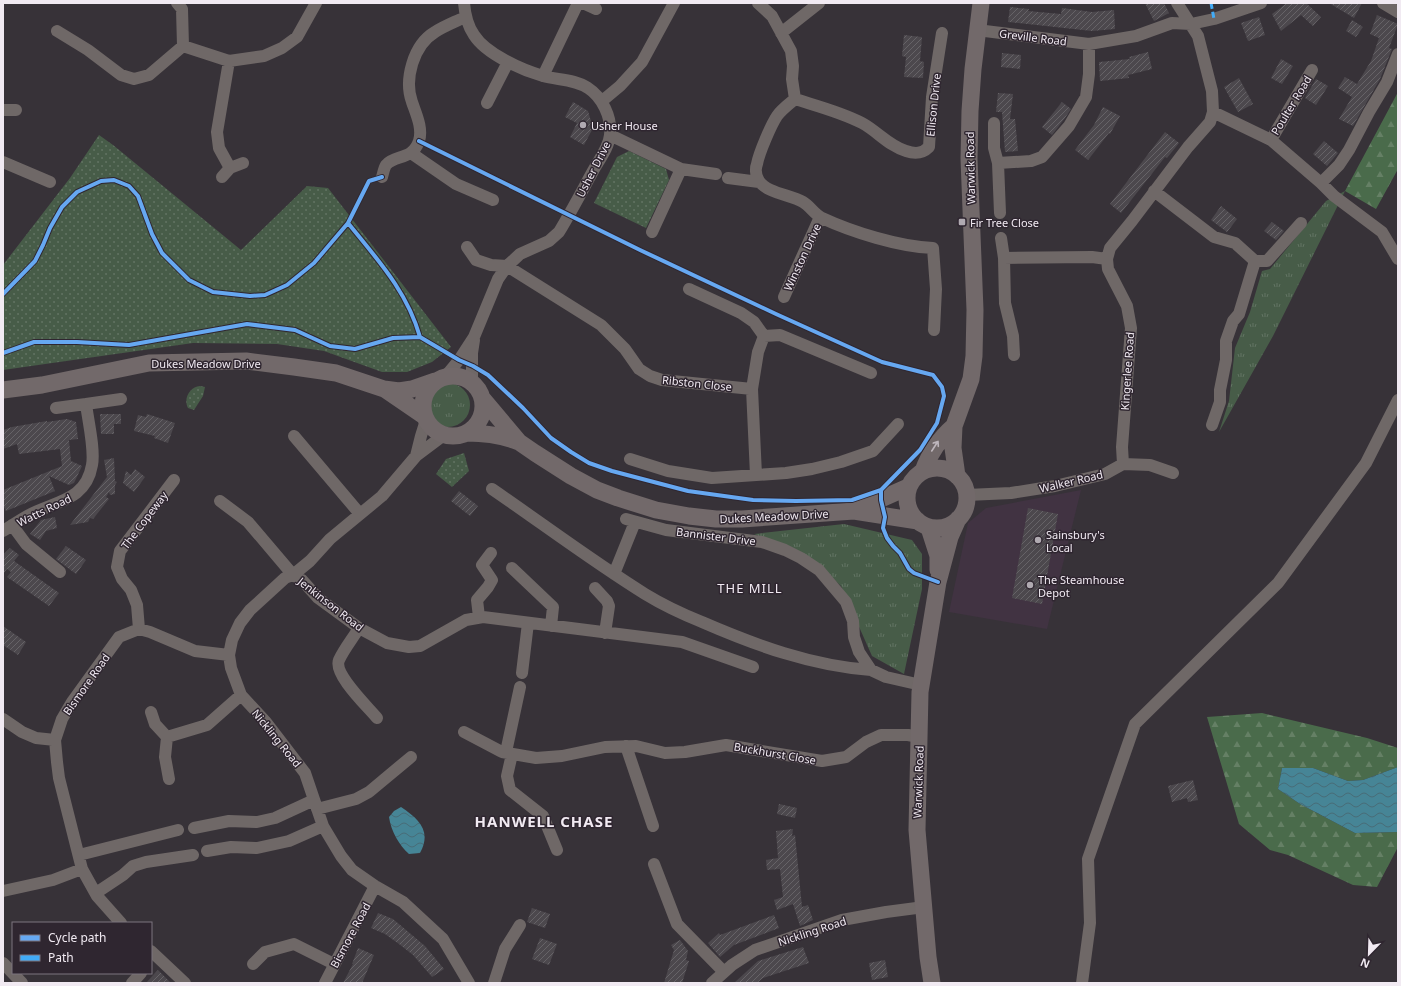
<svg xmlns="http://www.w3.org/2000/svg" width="1401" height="986" font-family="'Noto Sans',sans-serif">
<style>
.built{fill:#413342}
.grass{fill:url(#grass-tufts)}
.forest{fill:url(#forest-firs)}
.park{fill:url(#park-dots)}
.water{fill:url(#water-waves)}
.building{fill:url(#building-hatch)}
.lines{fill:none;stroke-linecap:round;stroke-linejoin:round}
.street{stroke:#6f6867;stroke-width:12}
.secondary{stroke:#72696a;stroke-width:17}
.quiet{stroke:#42abf6;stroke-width:3;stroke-dasharray:6 3;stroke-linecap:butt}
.cycleway-casing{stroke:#2f2630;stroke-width:6}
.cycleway{stroke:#66a8f1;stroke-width:4}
.oneway{stroke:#beb6bc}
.poi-dot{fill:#b0aab1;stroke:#2f2630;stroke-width:1.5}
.labels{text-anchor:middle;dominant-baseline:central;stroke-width:3;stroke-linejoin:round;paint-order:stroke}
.street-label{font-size:11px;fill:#f1eaf2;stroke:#2f2630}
.poi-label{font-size:11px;fill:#f1eaf2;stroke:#2f2630;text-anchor:start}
.quarter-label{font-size:13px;letter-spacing:1px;fill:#f1eaf2;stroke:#2f2630}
.district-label{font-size:15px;font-weight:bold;letter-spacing:1px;fill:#f1eaf2;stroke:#2f2630}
</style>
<defs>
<pattern id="grass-tufts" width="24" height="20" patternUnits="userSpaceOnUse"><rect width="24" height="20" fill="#475c48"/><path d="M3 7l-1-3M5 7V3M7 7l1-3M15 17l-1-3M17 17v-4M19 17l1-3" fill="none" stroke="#627463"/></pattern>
<pattern id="forest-firs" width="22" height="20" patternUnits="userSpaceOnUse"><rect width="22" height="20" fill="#4a6b4b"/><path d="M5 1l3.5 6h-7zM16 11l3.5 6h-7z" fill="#658065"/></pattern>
<pattern id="park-dots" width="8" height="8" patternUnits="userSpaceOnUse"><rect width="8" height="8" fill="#475c48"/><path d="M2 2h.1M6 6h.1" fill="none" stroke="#627463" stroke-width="1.8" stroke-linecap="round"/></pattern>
<pattern id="water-waves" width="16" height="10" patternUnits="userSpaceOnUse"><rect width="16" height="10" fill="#468596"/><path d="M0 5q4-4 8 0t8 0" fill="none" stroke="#476c77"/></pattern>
<pattern id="building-hatch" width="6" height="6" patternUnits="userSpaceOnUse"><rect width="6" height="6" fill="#4c484d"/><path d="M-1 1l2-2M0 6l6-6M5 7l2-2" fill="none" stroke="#666367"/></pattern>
</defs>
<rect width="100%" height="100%" fill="#373238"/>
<path class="built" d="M 1081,490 L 1047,629 L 949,612 L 968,523 L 986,508 Z"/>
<path class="grass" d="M 1345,191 L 1273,336 L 1219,432 L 1229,401 L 1235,348 L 1250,312 L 1262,271 L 1270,269 L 1326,201 Z
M426 405a22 22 0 1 1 44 0a22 22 0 1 1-44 0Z
M 844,524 L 912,540 L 922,554 L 922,589 L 904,674 L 872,656 L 841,586 L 812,559 L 754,534 Z"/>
<path class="forest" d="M 1398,92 L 1398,169 L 1376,209 L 1345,191 Z
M 1262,713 L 1367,738 L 1398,748 L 1398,767 L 1363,780 L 1348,781 L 1313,768 L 1282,768 L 1278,789 L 1300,804 L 1355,833 L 1398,832 L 1398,847 L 1377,887 L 1353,885 L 1288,855 L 1270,850 L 1239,824 L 1207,717 Z"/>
<path class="park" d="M 99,135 L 113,145 L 241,250 L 307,186 L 328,188 L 451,347 L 432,362 L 407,372 L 382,372 L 324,351 L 277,344 L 193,343 L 3,370 L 3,265 L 70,178 Z
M 629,151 L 666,169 L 669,180 L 646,228 L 594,203 L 617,157 Z
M 200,386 L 205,387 L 203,396 L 194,410 L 188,408 C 183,398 190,387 200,386 Z
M 464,453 L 469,471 L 452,487 L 436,474 L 446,459 Z"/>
<path class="water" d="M 1398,767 L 1398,832 L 1355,833 L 1300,804 L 1278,789 L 1282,768 L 1313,768 L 1348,781 L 1363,780 Z
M 401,807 C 419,819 432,831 420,853 L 409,854 C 399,845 391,831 389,817 L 394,811 Z"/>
<path class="building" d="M 1145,3 L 1164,3 L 1169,13 L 1154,21 Z
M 1287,3 L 1306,3 L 1321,17 L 1313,26 L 1301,15 L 1281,31 L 1272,14 Z
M 1329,3 L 1362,3 L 1354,18 Z
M 1010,7 L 1029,9 L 1028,11 L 1061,14 L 1062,8 L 1092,12 L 1114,10 L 1115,29 L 1092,31 L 1008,22 Z
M 1377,15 L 1398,24 L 1389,48 L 1392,49 L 1380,79 L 1353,126 L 1339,119 L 1352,97 L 1338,88 L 1345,77 L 1357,84 L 1371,61 L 1379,38 L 1370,34 Z
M 1259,17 L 1265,35 L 1248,41 L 1241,23 Z
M 1352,20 L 1363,27 L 1356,37 L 1346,31 Z
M 904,35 L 922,37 L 920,61 L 924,62 L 923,78 L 904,77 L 906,57 L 902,56 Z
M 1148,52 L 1152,69 L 1128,75 L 1129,78 L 1100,81 L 1099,62 L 1130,59 L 1129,57 Z
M 1002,53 L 1021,55 L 1020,69 L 1001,67 Z
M 1281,59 L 1293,66 L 1282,84 L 1271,78 Z
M 1239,78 L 1253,104 L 1238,112 L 1224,87 Z
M 1316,79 L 1328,86 L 1316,105 L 1305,98 Z
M 998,93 L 1013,94 L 1010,119 L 1015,119 L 1018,151 L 1005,152 L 1002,112 L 996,112 Z
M 573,102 L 588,111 L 593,128 L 584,145 L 570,137 L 577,123 L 565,117 Z
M 1062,102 L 1071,109 L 1065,118 L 1052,135 L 1042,127 Z
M 1103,107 L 1120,116 L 1110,134 L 1109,133 L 1088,160 L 1075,150 L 1094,125 Z
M 1165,132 L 1179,143 L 1167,158 L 1165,157 L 1121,213 L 1110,204 Z
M 1324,141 L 1338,153 L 1327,166 L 1313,154 Z
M 1221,206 L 1237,219 L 1227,232 L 1211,220 Z
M 1272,222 L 1284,231 L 1276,240 L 1264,231 Z
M 100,414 L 121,414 L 121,424 L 114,424 L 114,434 L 101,434 Z
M 147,414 L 175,423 L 168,443 L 154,438 L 155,436 L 134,431 L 138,415 L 146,417 Z
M 67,419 L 76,422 L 78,439 L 69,440 L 71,461 L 82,466 L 74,483 L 69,485 L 49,476 L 55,491 L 6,511 L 3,505 L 3,490 L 62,466 L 60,449 L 19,454 L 17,444 L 3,449 L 3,430 L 12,427 L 47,421 L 47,422 Z
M 114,458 L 115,481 L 117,482 L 115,485 L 115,494 L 110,495 L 109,492 L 106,497 L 109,499 L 93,519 L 90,518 L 88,522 L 70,525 L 107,477 L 104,460 Z
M 135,469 L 145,477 L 134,492 L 123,483 L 126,471 L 131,475 Z
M 459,491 L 478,506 L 470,516 L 451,501 Z
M 1028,508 L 1058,514 L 1042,604 L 1012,598 Z
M 55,517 L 57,528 L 46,531 L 40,540 L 30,534 L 41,520 Z
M 66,546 L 86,560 L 76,574 L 56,559 Z
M 10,548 L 19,555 L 14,561 L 59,593 L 49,606 L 7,577 L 11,572 L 7,569 L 3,574 L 3,553 L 4,554 Z
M 3,626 L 26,642 L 18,655 L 3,645 Z
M 1193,780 L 1198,800 L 1188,802 L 1187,798 L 1172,802 L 1168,786 Z
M 779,804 L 797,808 L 795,818 L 777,814 Z
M 793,829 L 792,836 L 795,835 L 802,907 L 808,905 L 813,920 L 800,926 L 793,904 L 777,910 L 774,900 L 783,897 L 780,869 L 767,870 L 766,860 L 778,858 L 776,831 Z
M 532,908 L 550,914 L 545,928 L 527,922 Z
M 378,913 L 393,919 L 425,946 L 444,969 L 432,977 L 413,955 L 399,944 L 385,934 L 371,928 Z
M 774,915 L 779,928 L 734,945 L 720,957 L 708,943 L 719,933 L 720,935 Z
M 540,938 L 557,944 L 549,965 L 532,959 Z
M 680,940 L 688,951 L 686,960 L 689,961 L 682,983 L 664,983 L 674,950 L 671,945 Z
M 803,947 L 809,963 L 763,978 L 757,983 L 734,983 L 758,961 Z
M 358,948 L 374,955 L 362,983 L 343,983 L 353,964 L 352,964 Z
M 885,960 L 888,977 L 872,980 L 869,963 Z
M 158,970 L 171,983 L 146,983 Z"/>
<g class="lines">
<path class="street" d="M 177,3 L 182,9 L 183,46
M 583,3 L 596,9
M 758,3 L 772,16 L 791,51 L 793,66 L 792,79 L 795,99
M 1383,3 L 1398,12
M 977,30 L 1089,44 L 1136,36 L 1172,23 L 1191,24 L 1214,19 L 1261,3
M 57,31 L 88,50 L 121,75 L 134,79 L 149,75 L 183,46 L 229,61 L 264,56 L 282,48 L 297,37 L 316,3
M 781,33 L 819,3
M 229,61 L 217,132 L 219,148 L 230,168
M 543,76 L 578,3
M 795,99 C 789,104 781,110 777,116 C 771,125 759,153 757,164 C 755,169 756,176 759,181 C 767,193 791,195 803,202 C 810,206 814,214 822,218 C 852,232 900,247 933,248 L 936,289 L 934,330
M 795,99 C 817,106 841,112 862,123 C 877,131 889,146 906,151 C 915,154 922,154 929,147 L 932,97 L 942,33
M 602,101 L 620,86 L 642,62 L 674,3
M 487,103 L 508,62
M 3,110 L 16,110
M 1213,112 L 1271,140 L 1321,183 L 1339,165 L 1349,150 L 1369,112 L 1387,82 L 1398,54
M 994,123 L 994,148 L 998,163
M 610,135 L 681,169 L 716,174
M 1271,140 L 1312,70
M 411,153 L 456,184 L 493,200
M 3,162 L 50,182
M 222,177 L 230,168 L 243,163
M 382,177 C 383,174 384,168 386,165 C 395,154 412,161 419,141 C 423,128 416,114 412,102 C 404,80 413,45 435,32 C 444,26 455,22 465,17
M 728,178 L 759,182
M 1321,183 L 1334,196 L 1382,232 L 1398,259
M 1154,191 L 1214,237 L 1235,243 L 1255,261 L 1239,314 L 1233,321 L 1226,341 L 1226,360 L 1220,390 L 1220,402 L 1212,425
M 1000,213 L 998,163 L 1031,161 L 1042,157 L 1069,126 L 1086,97 L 1089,74 L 1089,44
M 652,232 L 681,169
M 1001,238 L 1004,258
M 467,247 L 476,260 L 491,265 L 507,266 L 601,325 L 625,349 L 639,369 L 650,376 L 662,380 L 752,389 L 758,352 L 764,336
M 1255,261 L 1267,261 L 1301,223
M 689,289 L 741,313 L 754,322 L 764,336
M 784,297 L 820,217
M 764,336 L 780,335 L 871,373
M 1014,355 L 1013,336 L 1005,303 L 1004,258 L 1092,257 L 1107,259
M 445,377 L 459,360 L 474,337 L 498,279 L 507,266 L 520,254 L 549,241 L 559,232 C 571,212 582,191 593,171 C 599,160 609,147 610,135 C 612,117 602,97 588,88 C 575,79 557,80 543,76 C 522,70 486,54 474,35 C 467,25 465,15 464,3
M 472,382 L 472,353 L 474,340
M 752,389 L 756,475
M 86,404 L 121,399
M 444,435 L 416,456 L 382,496 L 330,539 L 310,561 L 293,575 L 285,578 L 250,610 L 240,623 L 232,640 L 229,655 L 231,668 L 241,695 L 265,721 L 305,773 L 323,826 L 341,856 L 352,870 L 375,886 L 403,902 L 443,939 L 469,983
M 294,436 L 360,514
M 416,456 L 421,436 L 426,420
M 630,459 L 668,471 L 712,478 L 786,473 L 812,469 L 841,462 L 873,451 L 898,424
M 1123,464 L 1122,447 L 1131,328 L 1127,306 L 1108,269 L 1107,259 L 1110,248 L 1132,221 L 1188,147 L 1210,122 L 1213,112 L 1212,91 L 1198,36 L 1177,3
M 492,489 C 543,524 592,561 645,594 C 663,605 682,614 702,622 C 755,645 812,666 871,670
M 967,495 L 1011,493 L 1055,486 L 1105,474 L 1123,464 L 1150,465 L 1173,473
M 220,501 L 248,522 L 293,575 L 302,580 L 318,598 L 359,628 L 387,643 L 409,647 L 420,646 L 466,620 L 483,617 L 682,642 L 753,667
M 626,519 L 666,530 L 762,542 L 785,550 L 801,558 L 819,570 L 846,602 L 853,621 L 854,637 L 859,652 L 871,670 L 886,677 L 921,685
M 12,525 L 26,544 L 60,572
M 3,531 C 11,526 20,520 29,515 C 55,501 86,501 92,465 C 95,450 88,420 86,404 L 56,408
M 512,568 L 553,607 L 551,626
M 614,574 L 635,522
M 595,588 L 607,601 L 609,606 L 605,633
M 479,617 L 477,600 L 488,587 L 492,580 L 482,565 L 491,553
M 359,628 C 353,638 344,649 339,660 C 333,674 368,707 377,718
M 139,629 L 137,605 L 131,590 L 122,579 L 117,567 L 120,551 L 174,480
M 522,673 L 528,623
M 151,712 L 155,724 L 167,737 L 207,725 L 241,695
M 3,719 L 22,732 L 36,738 L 55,740
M 464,732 L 502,752 L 536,758 L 562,756 L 605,747 L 636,746 L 665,753 L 685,752 L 726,745 L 822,761 L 846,757 L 866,742 L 881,735 L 908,735 L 919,737
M 167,737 L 165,757 L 169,779
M 626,746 L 653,826
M 506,752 L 520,687
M 512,754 L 507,776 L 510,790 L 543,816 L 557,850
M 317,809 L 356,799 L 369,792 L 411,757
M 194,828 L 229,821 L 257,822 L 275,818 L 314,800
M 207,851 L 231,847 L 257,848 L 289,841 L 323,826
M 79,855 L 178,830
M 654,864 L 677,924 L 724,972
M 3,891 L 53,880 L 82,869
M 96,893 L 123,875 L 133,866 L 146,862 L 193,855
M 121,923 L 97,896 L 82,869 L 59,778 L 57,762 L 55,740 L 62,719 L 72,702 L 119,637 L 139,629 L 150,632 L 195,651 L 229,655
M 151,951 L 185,983
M 3,963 L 22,983
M 253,964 L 265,952 L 294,944 L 334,964
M 132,983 L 141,973
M 325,983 L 375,886
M 494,983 L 505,949 L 520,925
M 712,983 L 732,965 L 755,950 L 842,920 L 886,912 L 924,907
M 1082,983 L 1090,923 L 1088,859 L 1135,724 L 1278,583 L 1366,463 L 1398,400"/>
<path class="secondary" d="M423 406a30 30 0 1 1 60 0a30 30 0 1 1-60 0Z
M 3,390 L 42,385 L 149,363 L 246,361 L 294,367 L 336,373 L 384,389 L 399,391 L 412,389 L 435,381
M 386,390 L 424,416
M 482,398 L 519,442 L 535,453 L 571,476 L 597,490 L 618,498 L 656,510 L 689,516 L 716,519 L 742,519 L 854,511 L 918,521
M 467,433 C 485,433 501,435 519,442
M907 498a30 30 0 1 1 60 0a30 30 0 1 1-60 0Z
M 923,471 C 930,452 939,439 954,426
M 957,476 L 953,448 L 954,426 L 971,379 L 974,356 L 975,310 L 969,159 L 970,111 L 973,69 L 981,3
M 854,511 L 908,487
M 929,528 L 938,556 L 938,570
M 932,983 L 928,957 L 917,830 L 920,692 L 938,582 L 950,537 L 958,519"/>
<path class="quiet" d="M 1211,3 L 1214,19"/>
<g class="cycleway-casing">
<path id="cycleway" d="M 348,223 L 369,181 L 382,177
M 3,294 L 35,261 L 43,245 L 50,228 L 62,207 L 77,192 L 101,181 L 114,180 L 129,186 L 138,196 L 152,234 L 162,253 L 189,280 L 213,292 L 250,296 L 265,295 L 287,285 L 314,263 L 348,223 C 377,259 407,291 420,337
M 3,353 L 34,342 L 77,342 L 129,345 L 247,324 L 295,330 L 330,346 L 355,349 L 393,338 L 420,337 L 459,360 L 473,366 L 488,375 L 523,408 L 551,438 L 571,452 L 589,463 L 612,471 L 688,491 L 753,500 L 796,501 L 852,500 L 881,490 L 920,450 L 937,423 L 944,396 L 942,387 L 933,375 L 882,362 L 776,314 L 640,250 L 419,141
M 881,490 L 881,500 L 885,517 L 883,528 L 887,538 L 893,546 L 900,553 L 909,569 L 914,573 L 938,582"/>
</g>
<use href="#cycleway" class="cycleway"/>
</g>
<defs><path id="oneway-shaft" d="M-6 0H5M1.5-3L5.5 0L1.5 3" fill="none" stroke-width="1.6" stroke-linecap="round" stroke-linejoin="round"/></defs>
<use class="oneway" href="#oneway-shaft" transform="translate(935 446) rotate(-57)"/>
<g class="poi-dot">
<circle cx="583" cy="125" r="4"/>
<rect x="958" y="218" width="8" height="8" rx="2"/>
<circle cx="1038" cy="540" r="4"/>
<circle cx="1030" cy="585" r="4"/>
</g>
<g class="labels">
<g class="street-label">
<text transform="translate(1033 37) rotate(7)">Greville Road</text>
<text transform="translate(933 105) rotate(-84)">Ellison Drive</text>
<text transform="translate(1291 105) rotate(-59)">Poulter Road</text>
<text transform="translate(970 168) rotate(-91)">Warwick Road</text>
<text transform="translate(593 169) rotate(-63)">Usher Drive</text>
<text transform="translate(802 257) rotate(-65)">Winston Drive</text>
<text x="206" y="363">Dukes Meadow Drive</text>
<text transform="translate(1127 371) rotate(-86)">Kingerlee Road</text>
<text transform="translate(697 383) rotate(6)">Ribston Close</text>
<text transform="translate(1071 481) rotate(-13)">Walker Road</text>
<text transform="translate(44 510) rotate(-26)">Watts Road</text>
<text transform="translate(774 516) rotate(-3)">Dukes Meadow Drive</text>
<text transform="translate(144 520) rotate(-53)">The Copeway</text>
<text transform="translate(716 536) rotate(7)">Bannister Drive</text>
<text transform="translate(331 604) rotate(38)">Jenkinson Road</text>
<text transform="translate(86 684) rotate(-55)">Bismore Road</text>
<text transform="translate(277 738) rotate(51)">Nickling Road</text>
<text transform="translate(775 753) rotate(10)">Buckhurst Close</text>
<text transform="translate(918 782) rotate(-88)">Warwick Road</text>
<text transform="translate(812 931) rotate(-18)">Nickling Road</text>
<text transform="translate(350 935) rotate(-62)">Bismore Road</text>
</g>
<g class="poi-label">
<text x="591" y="125">Usher House</text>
<text x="970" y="222">Fir Tree Close</text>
<text x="1046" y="534">Sainsbury's<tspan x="1046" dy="13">Local</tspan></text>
<text x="1038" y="579">The Steamhouse<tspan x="1038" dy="13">Depot</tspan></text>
</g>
<g class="quarter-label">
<text x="750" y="588">THE MILL</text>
</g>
<g class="district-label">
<text x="544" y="821">HANWELL CHASE</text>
</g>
</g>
<rect width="1401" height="986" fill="none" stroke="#f1eaf2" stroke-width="8"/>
<rect x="12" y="922" width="140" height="52" fill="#2f2630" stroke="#7d747e"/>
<rect x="20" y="935" width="20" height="6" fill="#66a8f1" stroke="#7d747e"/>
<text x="48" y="942" font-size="12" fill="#f1eaf2">Cycle path</text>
<rect x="20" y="955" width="20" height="6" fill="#42abf6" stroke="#7d747e"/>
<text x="48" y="962" font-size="12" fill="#f1eaf2">Path</text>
<g transform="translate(1369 954) rotate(203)" stroke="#2f2630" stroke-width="3" paint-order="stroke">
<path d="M0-3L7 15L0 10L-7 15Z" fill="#f1eaf2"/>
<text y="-6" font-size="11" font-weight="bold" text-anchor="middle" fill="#f1eaf2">N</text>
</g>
</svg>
